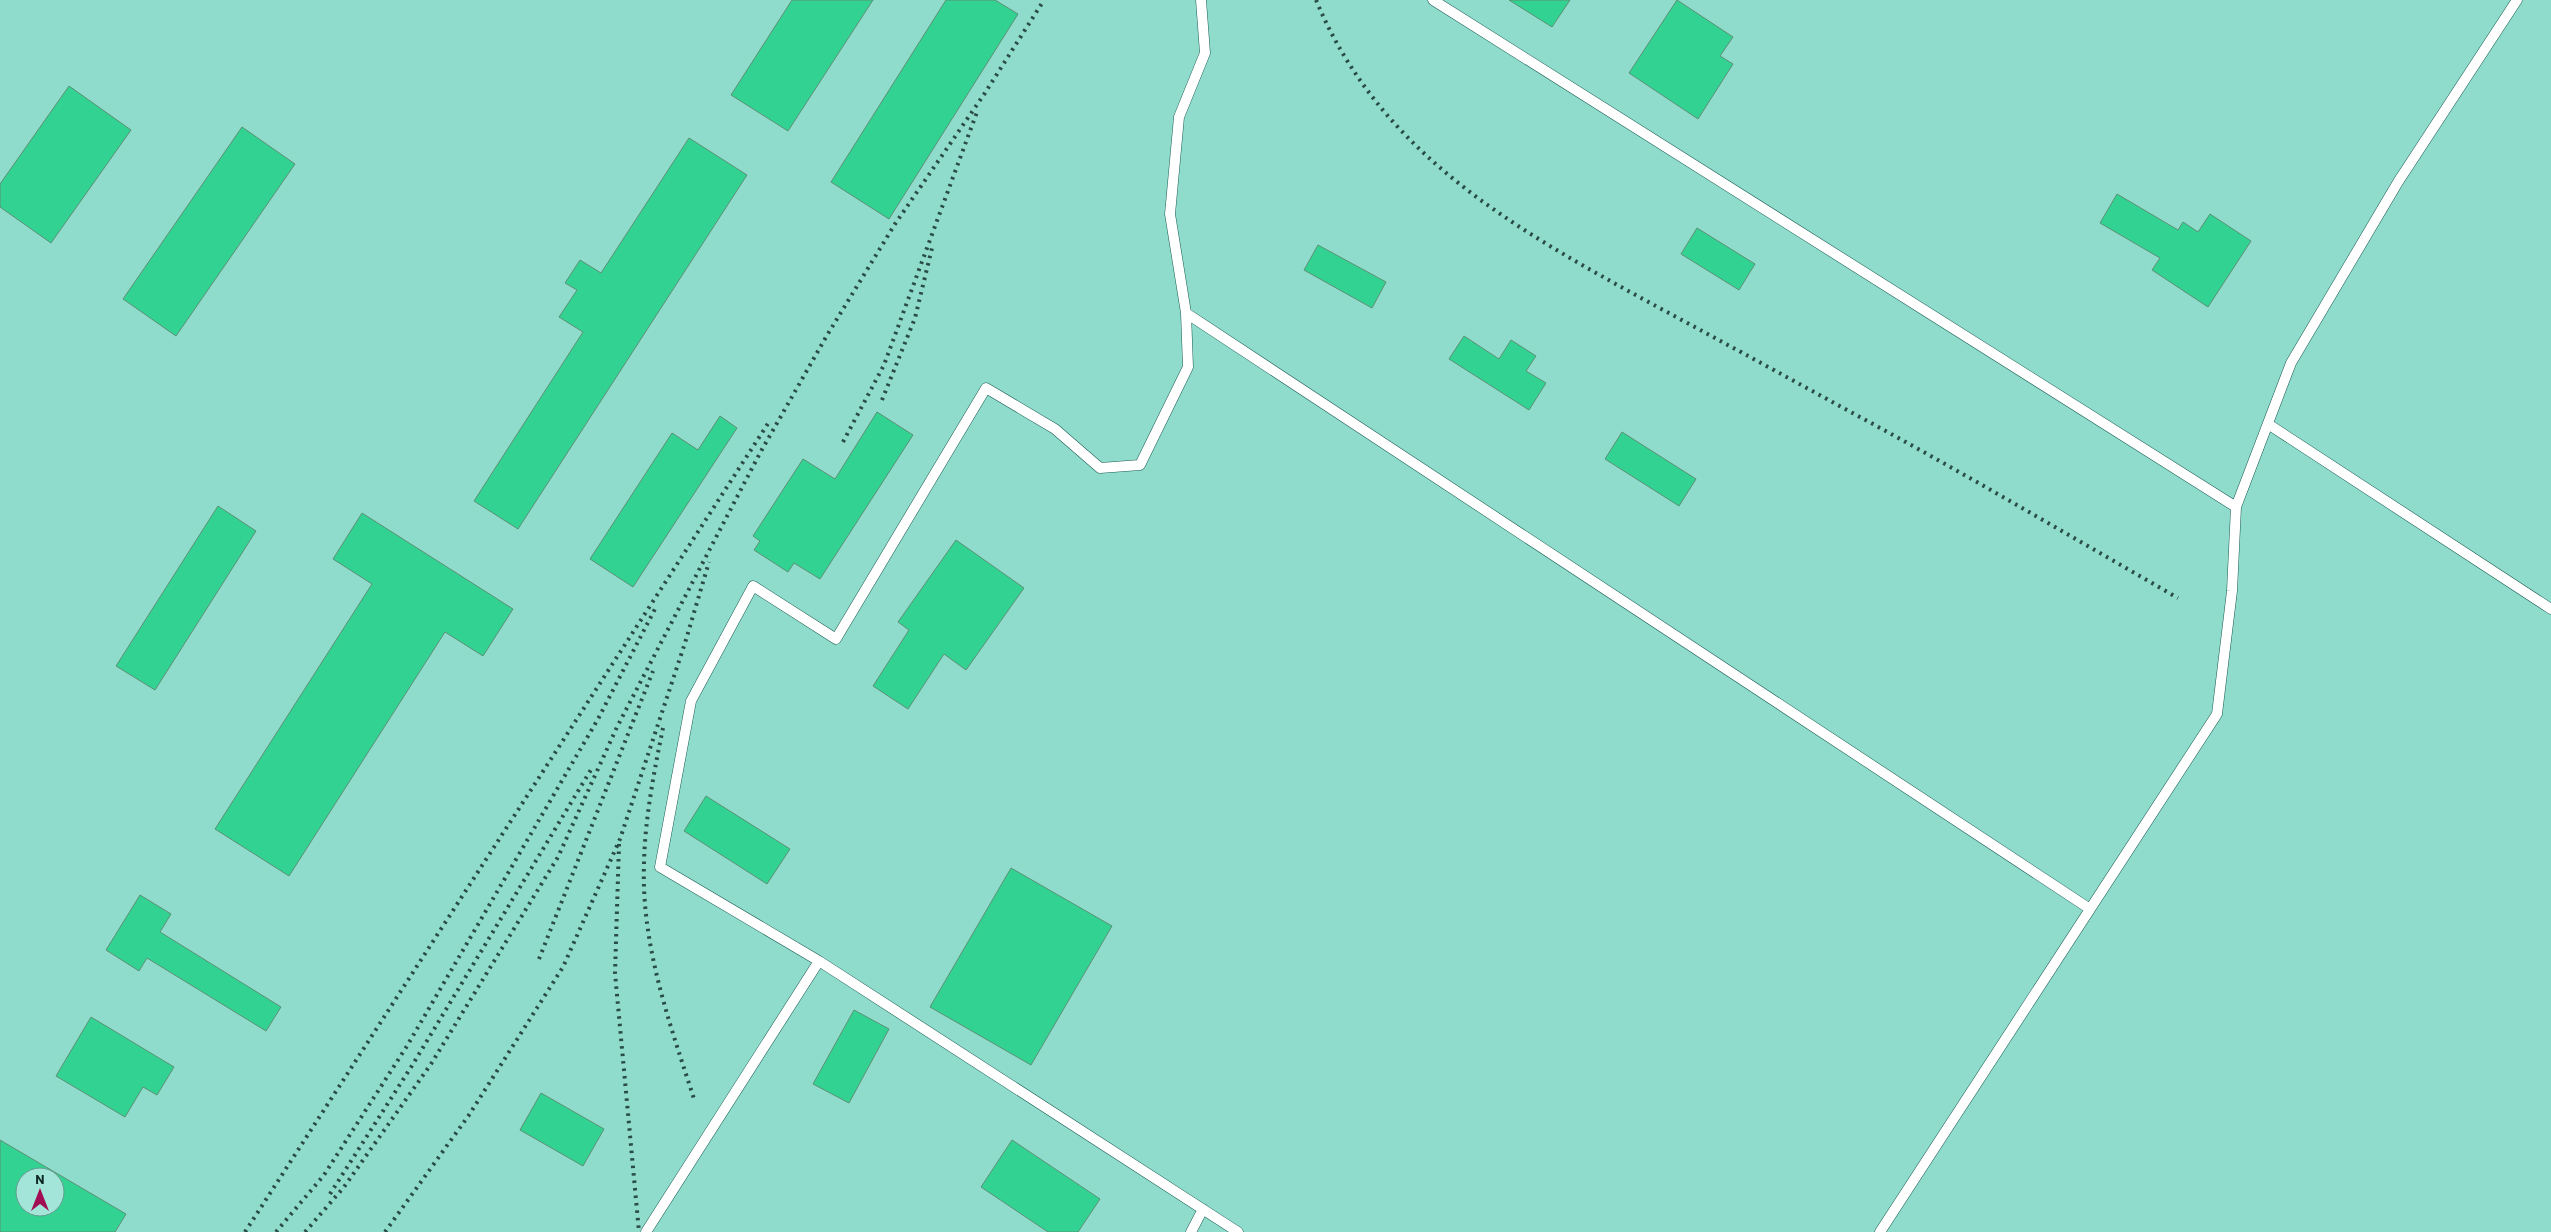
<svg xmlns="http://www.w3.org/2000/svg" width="2551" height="1232" font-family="Barlow,sans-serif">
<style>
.built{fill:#8fdbcc;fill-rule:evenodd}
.building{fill:#32d392;stroke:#5c9075;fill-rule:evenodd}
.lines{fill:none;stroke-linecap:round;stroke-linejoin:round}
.lane-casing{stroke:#195d53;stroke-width:11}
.lane{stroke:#fff;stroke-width:10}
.rail{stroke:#2a4c47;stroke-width:4;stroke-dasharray:2.5 5;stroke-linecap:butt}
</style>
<rect width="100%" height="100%" fill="#a3e5d8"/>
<path class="built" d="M 0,0 L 2551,0 L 2551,1232 L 0,1232 ZM 25,1177 L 55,1177 L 55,1207 L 25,1207 Z"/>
<path class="building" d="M 792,0 L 873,0 L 788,131 L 731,95 Z
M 946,0 L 995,0 L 1018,14 L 889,219 L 831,182 Z
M 1509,0 L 1570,0 L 1552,27 Z
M 1677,0 L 1733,37 L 1720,56 L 1733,64 L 1698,119 L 1629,73 Z
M 69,86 L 131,130 L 51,243 L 0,207 L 0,184 Z
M 242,127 L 295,164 L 176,336 L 123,299 Z
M 689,138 L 747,175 L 518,529 L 474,501 L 583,332 L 559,317 L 577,290 L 565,283 L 580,260 L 601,273 Z
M 2117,194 L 2178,230 L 2183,222 L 2198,232 L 2210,214 L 2251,241 L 2208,307 L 2152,270 L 2160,258 L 2100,223 Z
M 1697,228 L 1755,264 L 1739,290 L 1681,254 Z
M 1318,245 L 1386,282 L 1372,308 L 1304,270 Z
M 1464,336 L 1499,359 L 1511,340 L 1536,356 L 1526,371 L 1546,383 L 1529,410 L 1449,359 Z
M 877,412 L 913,435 L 820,579 L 794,563 L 788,572 L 754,550 L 760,541 L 753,536 L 803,459 L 835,479 Z
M 720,416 L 737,428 L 633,587 L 590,559 L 672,433 L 698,450 Z
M 1622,432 L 1696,479 L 1679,506 L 1605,459 Z
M 218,506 L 256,531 L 155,690 L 116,666 Z
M 362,513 L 513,609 L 483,656 L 445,632 L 289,876 L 215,829 L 372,584 L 333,559 Z
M 956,540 L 1024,588 L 966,670 L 944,654 L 908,709 L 873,686 L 909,630 L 898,622 Z
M 706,796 L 790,849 L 767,884 L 684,831 Z
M 1011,868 L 1112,926 L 1031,1065 L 930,1007 Z
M 140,895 L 171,914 L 160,932 L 281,1007 L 266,1031 L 147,958 L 139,971 L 106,950 Z
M 854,1010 L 889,1029 L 849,1103 L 813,1084 Z
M 91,1017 L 174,1067 L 157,1095 L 143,1087 L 125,1117 L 56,1076 Z
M 541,1093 L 604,1129 L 583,1166 L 520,1130 Z
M 0,1140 L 126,1214 L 115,1232 L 0,1232 ZM 25,1177 L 55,1177 L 55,1207 L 25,1207 Z
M 1012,1140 L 1100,1199 L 1078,1232 L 1048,1232 L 981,1187 Z"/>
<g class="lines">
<g class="lane-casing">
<path id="lane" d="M 1433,0 L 2236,507 L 2232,591 L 2217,714 L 1880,1232
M 1186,313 L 2090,909
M 2268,424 L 2551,609
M 2236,507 L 2291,363 L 2398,182 L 2517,0
M 819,961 L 660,867 L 691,701 L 753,586 L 836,639 L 986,388 L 1055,429 L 1100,468 L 1140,465 L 1188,367 L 1186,313 L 1170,214 L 1179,117 L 1205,53 L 1201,0
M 646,1232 L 819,961 L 1238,1232
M 1191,1232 L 1203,1209"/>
</g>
<use href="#lane" class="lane"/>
<path class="rail" d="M 1316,0 C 1380,154 1515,229 1654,305 C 1719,340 1783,375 1847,410 C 1959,470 2068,535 2178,598
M 882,400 L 915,318 L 932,248
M 843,442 L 884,365 L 977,112
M 663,728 C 654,772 645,818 644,863 C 641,946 670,1024 695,1102
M 619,844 L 615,973 L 639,1232
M 539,959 L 653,671
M 330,1194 L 413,1064 L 592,768
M 245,1232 L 769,422
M 276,1232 L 324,1175 L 407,1046 L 598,719 L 656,607
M 305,1232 L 344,1187 L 431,1064 L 558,857 L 617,727 L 760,453 L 826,337 L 895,224 L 985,93 L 1044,0
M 385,1232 L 469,1115 L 563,967 L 620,839 L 685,643 L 709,562"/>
</g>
<g transform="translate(40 1192)"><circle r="24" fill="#a3e5d8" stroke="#679990"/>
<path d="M0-4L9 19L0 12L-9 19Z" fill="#a10e53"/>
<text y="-8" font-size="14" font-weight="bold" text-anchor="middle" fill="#0c2723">N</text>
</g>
</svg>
